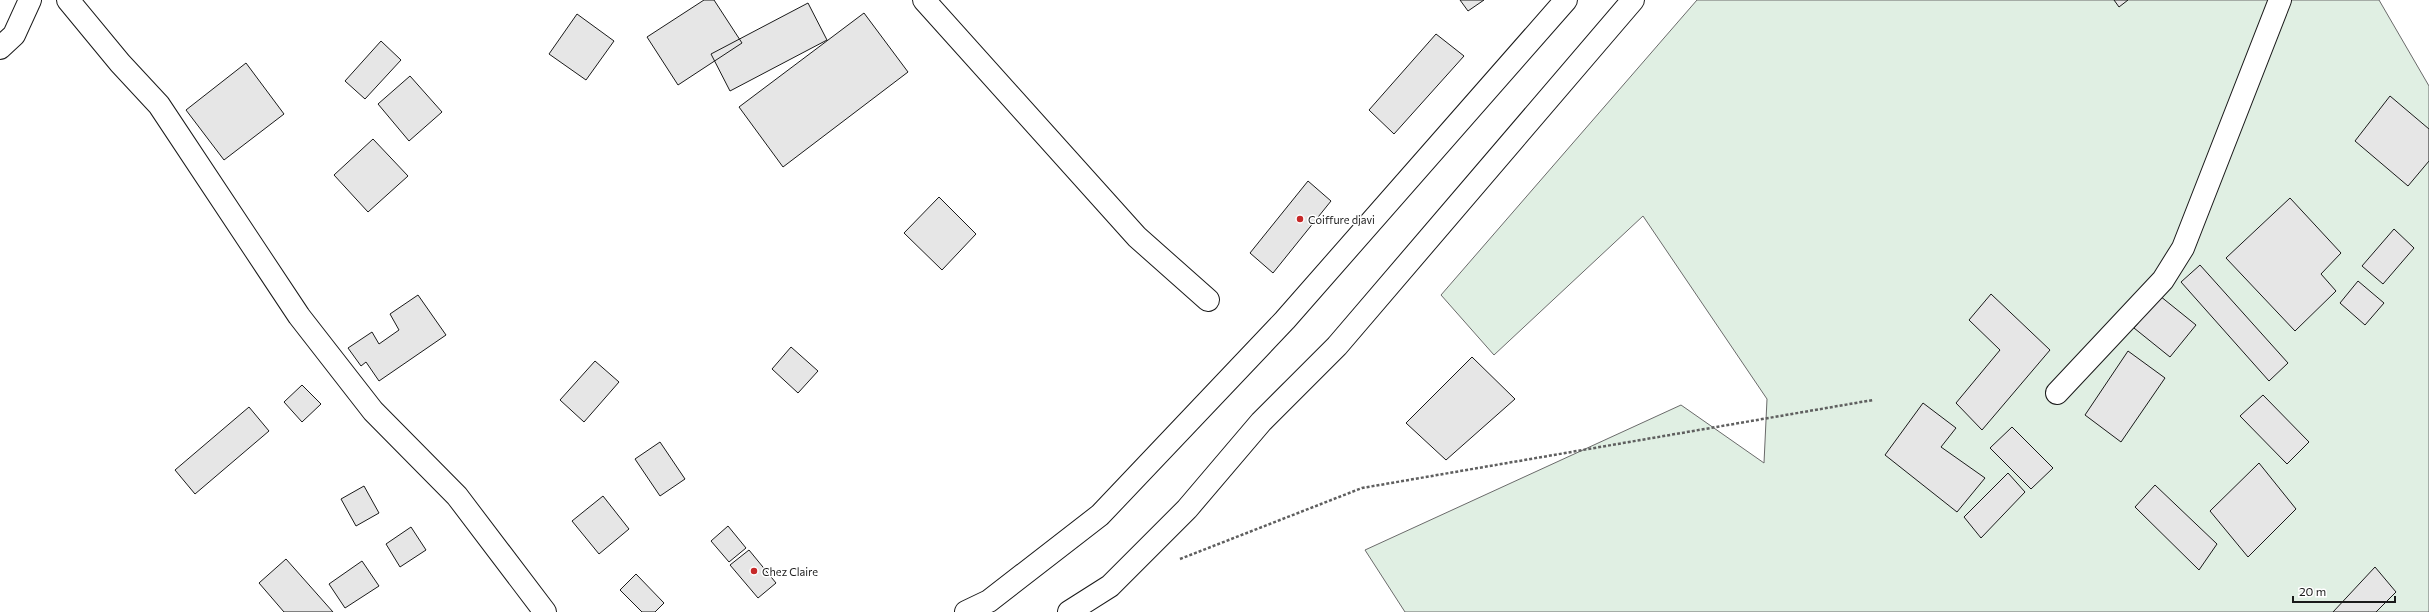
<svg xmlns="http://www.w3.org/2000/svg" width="2429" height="612" font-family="Commissioner,sans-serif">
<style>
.green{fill:#e0efe3;stroke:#6a6a6a}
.building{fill:#e6e6e6;stroke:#1a1a1a}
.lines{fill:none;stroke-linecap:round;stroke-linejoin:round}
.street-casing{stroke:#1a1a1a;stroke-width:24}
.primary-casing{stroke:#1a1a1a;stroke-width:24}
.path{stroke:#5f5f5f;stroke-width:2.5;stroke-dasharray:3 2;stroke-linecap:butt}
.street{stroke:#fff;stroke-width:22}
.primary{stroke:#fff;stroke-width:22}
.poi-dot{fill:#c62828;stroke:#fff;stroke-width:1.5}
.labels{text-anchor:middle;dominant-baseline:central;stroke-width:3;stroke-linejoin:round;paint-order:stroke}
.poi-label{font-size:11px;fill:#1a1a1a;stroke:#fff;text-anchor:start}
</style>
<rect width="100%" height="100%" fill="#fff"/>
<path class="green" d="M 1697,0 L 2379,0 L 2429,86 L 2429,612 L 1405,612 L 1365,550 L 1681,405 L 1764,463 L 1767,399 L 1643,216 L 1494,355 L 1441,295 Z"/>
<path class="building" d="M 704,0 L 714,0 L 742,43 L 678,85 L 647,37 Z
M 1460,0 L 1484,0 L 1468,11 Z
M 2114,0 L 2128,0 L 2119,7 Z
M 808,3 L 827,40 L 730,91 L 711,54 Z
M 864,13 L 908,72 L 783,167 L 739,107 Z
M 577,14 L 614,41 L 586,80 L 549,54 Z
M 1436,34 L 1464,56 L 1394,134 L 1369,110 Z
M 381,41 L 401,60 L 365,99 L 345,81 Z
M 246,63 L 284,114 L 224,160 L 186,110 Z
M 410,76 L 442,112 L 409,141 L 378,104 Z
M 2390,96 L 2429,129 L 2429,161 L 2408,186 L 2355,141 Z
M 373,139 L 408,176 L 368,212 L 334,175 Z
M 1308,181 L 1331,201 L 1273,273 L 1250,253 Z
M 939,197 L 976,234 L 942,270 L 904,233 Z
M 2290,198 L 2341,253 L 2321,274 L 2336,291 L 2295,331 L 2226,258 Z
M 2394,229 L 2414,248 L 2383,284 L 2362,266 Z
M 2200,265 L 2288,363 L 2269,381 L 2181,282 Z
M 2358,281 L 2384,303 L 2365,325 L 2340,303 Z
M 1991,294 L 2050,350 L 1982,430 L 1956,403 L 2000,350 L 1969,320 Z
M 418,295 L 446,335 L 379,381 L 366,362 L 361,366 L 348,348 L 372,332 L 379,344 L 399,330 L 390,314 Z
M 2160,296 L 2196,325 L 2170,357 L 2134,328 Z
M 791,347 L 818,371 L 798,393 L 772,369 Z
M 2128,351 L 2165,378 L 2121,442 L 2085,415 Z
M 1472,357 L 1515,399 L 1446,460 L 1406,423 Z
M 595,361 L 619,382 L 584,422 L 560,400 Z
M 302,385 L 321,404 L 302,422 L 284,402 Z
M 2263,395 L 2309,442 L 2287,464 L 2240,416 Z
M 1923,403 L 1956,428 L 1941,447 L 1985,478 L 1957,512 L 1885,455 Z
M 249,407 L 269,431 L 195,494 L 175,470 Z
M 2012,427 L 2053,468 L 2031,489 L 1990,448 Z
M 660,442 L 685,479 L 660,496 L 635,459 Z
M 2259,463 L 2296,509 L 2248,557 L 2210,511 Z
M 2008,473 L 2025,492 L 1981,538 L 1964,517 Z
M 2155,485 L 2217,544 L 2199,570 L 2135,507 Z
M 364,486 L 379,513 L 356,526 L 341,499 Z
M 603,496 L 629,529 L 599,554 L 572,521 Z
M 728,526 L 746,548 L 729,562 L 711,541 Z
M 411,527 L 426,550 L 400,567 L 386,544 Z
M 749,550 L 776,583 L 758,598 L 730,565 Z
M 286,559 L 333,612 L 284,612 L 259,583 Z
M 362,561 L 379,586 L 345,608 L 329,584 Z
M 2375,567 L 2396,592 L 2376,612 L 2333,612 Z
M 636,574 L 664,603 L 655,612 L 642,612 L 620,590 Z"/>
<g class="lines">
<g class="street-casing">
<path id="street" d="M 68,0 L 120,63 L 159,105 L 299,316 L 373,411 L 457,496 L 545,612
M 924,0 L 1137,237 L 1208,300
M 0,48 L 14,35 L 30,0
M 2057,393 L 2163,280 L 2183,248 L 2280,0"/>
</g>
<g class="primary-casing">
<path id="primary" d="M 966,612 L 989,601 L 1100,515 L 1285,320 L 1566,0
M 1069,612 L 1110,586 L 1187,509 L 1261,422 L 1337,346 L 1633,0"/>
</g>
<path class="path" d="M 1180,559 L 1362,488 L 1873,400"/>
<use href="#street" class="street"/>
<use href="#primary" class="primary"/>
</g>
<g class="poi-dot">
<circle cx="1300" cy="219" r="4"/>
<circle cx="754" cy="571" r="4"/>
</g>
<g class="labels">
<g class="poi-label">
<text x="1308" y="219">Coiffure djavi</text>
<text x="762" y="571">Chez Claire</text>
</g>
</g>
<path d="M2293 596v6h102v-6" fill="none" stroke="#1a1a1a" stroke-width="2"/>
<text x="2299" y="596" font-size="12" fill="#1a1a1a" stroke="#ffffff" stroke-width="3" paint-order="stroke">20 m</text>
</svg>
